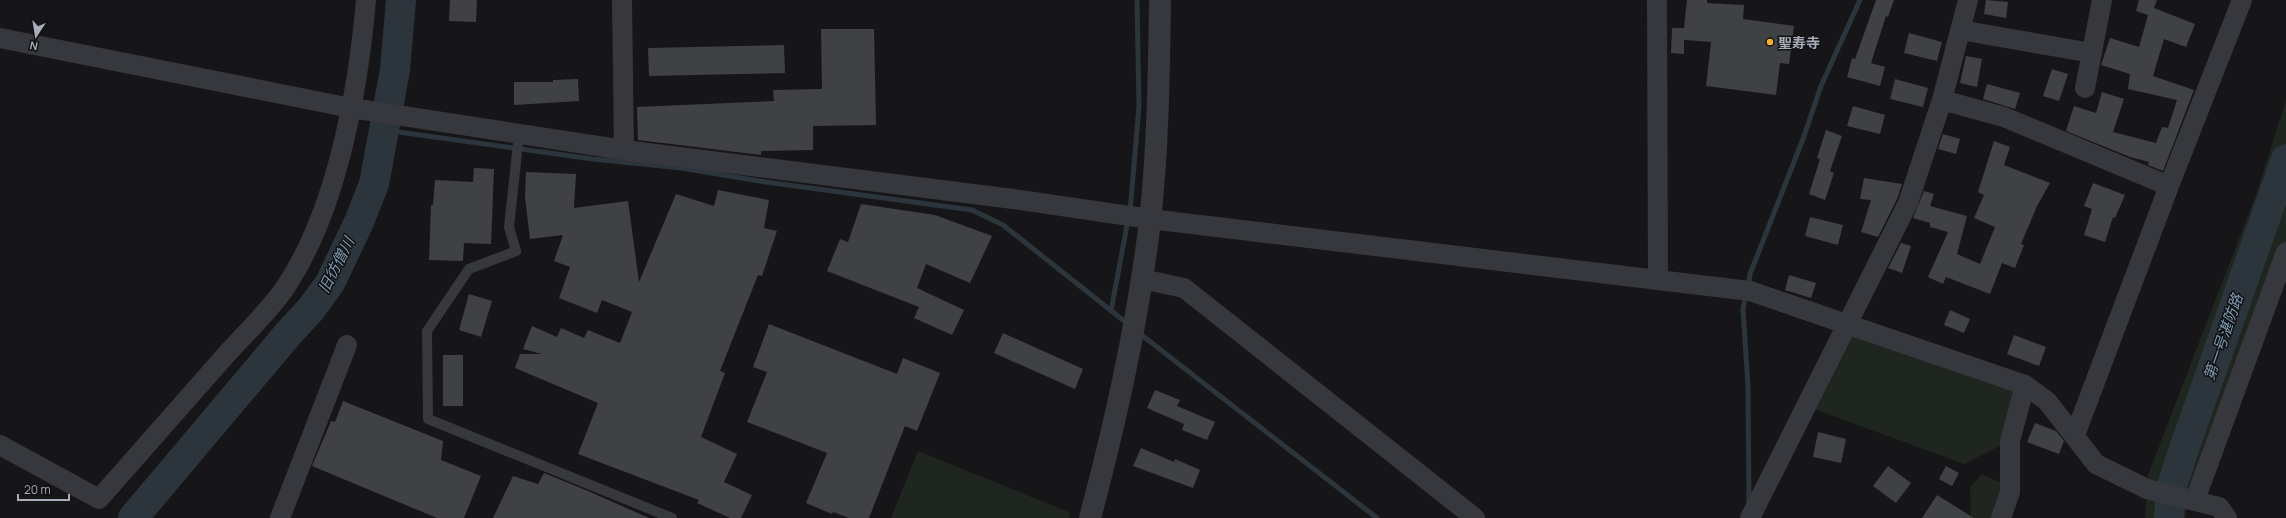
<svg xmlns="http://www.w3.org/2000/svg" width="2286" height="518" font-family="Manrope,'Noto Sans JP',sans-serif">
<style>
.green{fill:#1e261f}
.lines{fill:none;stroke-linecap:round;stroke-linejoin:round}
.stream{stroke:#2c353c;stroke-width:5}
.river{stroke:#2c353c;stroke-width:30}
.building{fill:#404145}
.service{stroke:#37383d;stroke-width:10}
.minor{stroke:#37383d;stroke-width:20}
.tertiary{stroke:#37383d;stroke-width:22}
.poi-dot{fill:#f2b134;stroke:#111113;stroke-width:1.5}
.labels{text-anchor:middle;dominant-baseline:central;stroke-width:3;stroke-linejoin:round;paint-order:stroke}
.poi-label{font-size:14px;font-weight:bold;fill:#a8adb8;stroke:#111113;text-anchor:start}
.water-label{font-size:15px;font-style:italic;fill:#7f9bb3;stroke:#111113}
</style>
<rect width="100%" height="100%" fill="#161618"/>
<path class="green" d="M 2286,100 L 2286,246 L 2188,498 L 2185,518 L 2145,518 L 2148,475 L 2257,192 Z
M 1843,330 L 2025,385 L 2010,441 L 1964,464 L 1806,406 Z
M 918,451 L 1071,513 L 1069,518 L 891,518 Z
M 1982,474 L 2010,487 L 1998,518 L 1971,518 L 1970,487 Z"/>
<g class="lines">
<path class="stream" d="M 384,130 L 593,159 L 681,168 L 766,182 L 972,210 L 1003,225 L 1128,324
M 1130,212 L 1139,106 L 1137,0
M 1748,288 L 1750,274 L 1803,139 L 1821,86 L 1860,0
M 1746,295 L 1743,309 L 1748,386 L 1749,503
M 1111,311 L 1128,220
M 1139,333 L 1377,518"/>
<path class="river" d="M 133,518 L 288,334 L 311,309 L 330,283 L 359,222 L 374,184 L 395,70 L 401,0
M 2169,518 L 2171,489 L 2184,449 L 2286,159"/>
</g>
<path class="building" d="M 450,0 L 477,0 L 476,22 L 449,21 Z
M 1687,0 L 1707,0 L 1707,3 L 1744,5 L 1743,19 L 1794,26 L 1789,64 L 1780,63 L 1776,95 L 1706,86 L 1711,42 L 1684,40 L 1684,54 L 1671,53 L 1672,28 L 1684,28 Z
M 1876,0 L 1894,0 L 1888,17 L 1886,16 L 1871,63 L 1885,67 L 1880,86 L 1847,77 L 1852,58 L 1855,59 Z
M 1986,0 L 2008,2 L 2006,18 L 1984,14 Z
M 2139,0 L 2157,0 L 2154,8 L 2195,24 L 2186,47 L 2164,39 L 2153,76 L 2194,90 L 2163,171 L 2148,165 L 2149,162 L 2130,157 L 2066,131 L 2074,106 L 2096,113 L 2102,92 L 2124,99 L 2113,132 L 2156,143 L 2162,127 L 2168,128 L 2177,100 L 2128,89 L 2130,74 L 2101,65 L 2110,38 L 2139,47 L 2148,15 L 2136,11 Z
M 821,29 L 874,29 L 876,125 L 813,126 L 813,150 L 761,151 L 761,155 L 638,140 L 637,107 L 774,101 L 773,90 L 822,89 Z
M 1909,33 L 1942,42 L 1937,61 L 1904,53 Z
M 784,45 L 785,73 L 649,76 L 648,48 Z
M 1966,56 L 1982,59 L 1977,87 L 1960,83 Z
M 2052,69 L 2068,74 L 2059,101 L 2043,96 Z
M 578,79 L 579,101 L 514,105 L 514,82 L 553,82 L 553,80 Z
M 1895,79 L 1928,88 L 1923,107 L 1890,99 Z
M 1987,84 L 2020,93 L 2015,109 L 1983,99 Z
M 1853,106 L 1885,115 L 1880,134 L 1847,126 Z
M 1826,130 L 1842,136 L 1830,171 L 1834,173 L 1825,200 L 1809,194 L 1820,159 L 1817,158 Z
M 1943,134 L 1960,139 L 1956,154 L 1938,149 Z
M 1994,141 L 2010,147 L 2004,165 L 2050,183 L 2037,206 L 2021,244 L 2024,245 L 2015,268 L 2002,263 L 1990,294 L 1946,277 L 1943,284 L 1928,277 L 1948,232 L 1930,227 L 1930,223 L 1913,218 L 1924,191 L 1934,194 L 1930,206 L 1967,216 L 1957,254 L 1980,264 L 1995,227 L 1974,218 L 1984,195 L 1978,192 Z
M 474,168 L 494,169 L 491,244 L 464,243 L 463,261 L 429,260 L 431,205 L 433,205 L 435,180 L 473,182 Z
M 526,172 L 576,174 L 574,208 L 628,201 L 639,282 L 676,194 L 714,206 L 718,190 L 769,200 L 764,228 L 777,231 L 762,276 L 758,275 L 720,371 L 725,373 L 701,437 L 737,454 L 724,482 L 752,495 L 741,518 L 730,518 L 697,503 L 699,500 L 578,454 L 598,403 L 515,368 L 520,354 L 542,354 L 523,349 L 532,326 L 557,337 L 561,328 L 584,338 L 588,330 L 620,343 L 632,312 L 602,300 L 597,313 L 559,298 L 570,267 L 554,261 L 563,235 L 530,239 L 525,197 Z
M 1864,178 L 1902,184 L 1897,199 L 1878,237 L 1861,232 L 1871,200 L 1860,199 Z
M 2093,183 L 2125,195 L 2115,218 L 2113,217 L 2105,242 L 2084,235 L 2092,209 L 2084,206 Z
M 861,204 L 935,215 L 992,236 L 970,283 L 926,264 L 917,288 L 964,310 L 952,335 L 914,318 L 919,307 L 827,271 L 840,239 L 848,242 Z
M 1810,217 L 1843,225 L 1838,245 L 1805,236 Z
M 1901,243 L 1911,246 L 1902,273 L 1888,268 Z
M 1789,275 L 1816,283 L 1811,298 L 1785,290 Z
M 469,294 L 492,301 L 481,337 L 459,330 Z
M 1950,310 L 1970,319 L 1964,333 L 1944,325 Z
M 769,324 L 897,374 L 903,358 L 940,373 L 917,431 L 905,426 L 869,518 L 849,518 L 833,512 L 832,514 L 806,503 L 827,453 L 747,422 L 767,372 L 753,367 Z
M 1003,333 L 1083,369 L 1075,389 L 994,353 Z
M 2014,335 L 2046,347 L 2039,366 L 2007,354 Z
M 443,355 L 463,355 L 463,406 L 443,406 Z
M 1155,390 L 1180,400 L 1177,406 L 1215,422 L 1207,440 L 1182,430 L 1184,424 L 1147,408 Z
M 343,401 L 443,441 L 441,460 L 481,476 L 464,518 L 437,518 L 312,466 L 331,421 L 335,422 Z
M 2035,423 L 2056,431 L 2064,441 L 2059,454 L 2027,442 Z
M 1818,432 L 1846,439 L 1841,463 L 1813,457 Z
M 1141,448 L 1174,462 L 1175,459 L 1200,470 L 1193,488 L 1133,466 Z
M 1888,466 L 1911,483 L 1896,503 L 1873,486 Z
M 1946,466 L 1959,473 L 1952,486 L 1939,479 Z
M 544,473 L 588,491 L 649,518 L 493,518 L 513,476 L 538,484 Z
M 1937,495 L 1974,518 L 1922,518 Z"/>
<g class="lines">
<path class="service" d="M 519,134 L 509,227 L 516,251 L 469,269 L 427,331 L 428,419 L 672,518"/>
<path class="minor" d="M 622,0 L 624,150
M 1657,0 L 1658,280
M 1960,30 L 2092,53
M 0,38 L 351,108 L 624,150 L 1013,199 L 1150,219 L 1750,291 L 2025,385 L 2047,401 L 2096,464 L 2147,489 L 2219,507 L 2227,518
M 2085,88 L 2102,0
M 1942,100 L 2004,117 L 2169,186
M 1142,279 L 1184,288 L 1475,518
M 2075,435 L 2169,186 L 2242,0
M 0,445 L 99,499 C 141,451 183,404 225,356 C 243,336 270,310 285,288 C 337,210 358,92 366,0
M 2195,500 L 2286,252
M 280,518 L 347,345
M 1750,518 L 1908,203 L 1942,100 L 1968,0
M 2001,518 L 2010,492 L 2010,441 L 2025,385"/>
<path class="tertiary" d="M 1090,518 C 1116,421 1138,321 1150,221 C 1158,148 1159,74 1160,0"/>
</g>
<circle class="poi-dot" cx="1770" cy="42" r="4"/>
<g class="labels">
<g class="poi-label">
<text x="1778" y="42">聖寿寺</text>
</g>
<g class="water-label">
<text transform="translate(336 265) rotate(-63)">旧彷僧川</text>
<text transform="translate(2223 337) rotate(-71)">第一号湛防路</text>
</g>
</g>
<g transform="translate(36 36) rotate(192)" stroke="#111113" stroke-width="3" paint-order="stroke">
<path d="M0-3L7 15L0 10L-7 15Z" fill="#a8adb8"/>
<text y="-6" font-size="11" font-weight="bold" text-anchor="middle" fill="#a8adb8">N</text>
</g>
<path d="M18 494v6h51v-6" fill="none" stroke="#a8adb8" stroke-width="2"/>
<text x="24" y="494" font-size="12" fill="#a8adb8" stroke="#111113" stroke-width="3" paint-order="stroke">20 m</text>
</svg>
